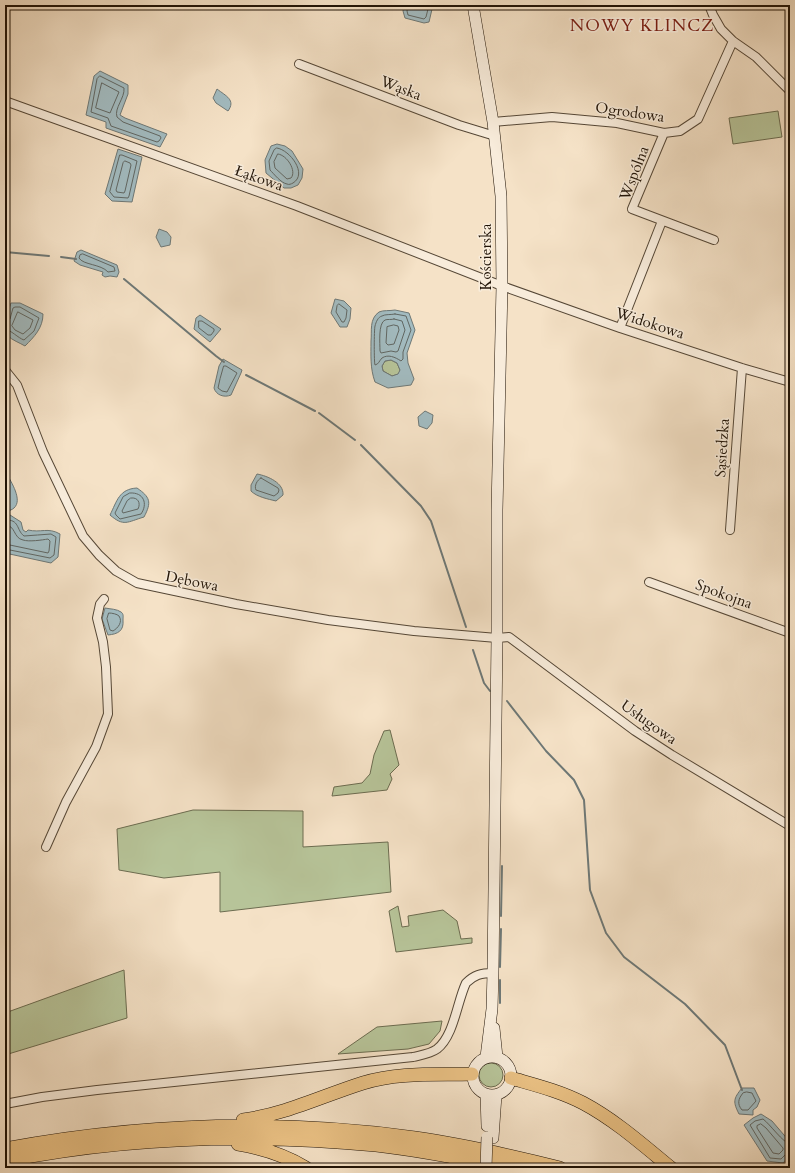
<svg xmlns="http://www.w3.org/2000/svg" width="795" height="1173" font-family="Cardo,serif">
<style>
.green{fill:#b7c499;stroke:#6c6c50}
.water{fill:#a2bbc0;stroke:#6e7876;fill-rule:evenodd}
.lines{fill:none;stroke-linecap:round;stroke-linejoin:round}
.shore{stroke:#616763;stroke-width:1}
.stream{stroke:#6e7876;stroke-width:2}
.street-casing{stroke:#554736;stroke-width:10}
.secondary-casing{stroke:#201306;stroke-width:12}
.primary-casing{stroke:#201306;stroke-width:14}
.street{stroke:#f8ecdb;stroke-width:8}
.secondary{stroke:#f8ecdb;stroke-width:11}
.primary{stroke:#eac184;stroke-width:13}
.secondary-bridge-casing{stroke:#201306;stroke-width:12;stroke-linecap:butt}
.secondary-bridge{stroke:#f8ecdb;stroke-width:11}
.labels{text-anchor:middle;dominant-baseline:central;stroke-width:3;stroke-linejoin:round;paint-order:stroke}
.street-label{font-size:15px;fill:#201306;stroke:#f8ecdb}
.quarter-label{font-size:17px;letter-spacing:1px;fill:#7a1f14;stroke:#f8ecdb}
</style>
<rect width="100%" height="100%" fill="#f5e2c7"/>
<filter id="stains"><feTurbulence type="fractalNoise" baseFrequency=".005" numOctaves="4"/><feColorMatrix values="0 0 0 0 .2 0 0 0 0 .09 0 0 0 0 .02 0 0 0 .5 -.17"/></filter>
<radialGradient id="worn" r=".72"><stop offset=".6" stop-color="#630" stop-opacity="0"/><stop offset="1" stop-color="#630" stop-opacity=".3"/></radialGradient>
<path class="green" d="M 778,111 L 782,137 L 733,144 L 729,118 Z
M 391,360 L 397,363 L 400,370 L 399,374 L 392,376 L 383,371 L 382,366 L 385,361 Z
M 390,730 L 399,765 L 390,774 L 392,779 L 387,790 L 332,796 L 334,787 L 362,783 L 370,774 L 374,755 L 384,731 Z
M 193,810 L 303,811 L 303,847 L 388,842 L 391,892 L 220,912 L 220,872 L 164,878 L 119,870 L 117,829 Z
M 398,906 L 402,927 L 409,926 L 408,916 L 443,910 L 457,921 L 461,939 L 472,938 L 472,943 L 396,952 L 389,911 Z
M 124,970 L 127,1018 L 5,1055 L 5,1013 Z
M 442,1021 L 440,1031 L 429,1044 L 408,1049 L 338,1054 L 377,1027 Z
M479 1075a12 12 0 1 1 24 0a12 12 0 1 1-24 0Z"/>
<path class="water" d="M 404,5 L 433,5 L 429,22 L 424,23 L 405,18 L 403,11 Z
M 100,71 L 128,85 L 128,94 L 120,115 L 125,118 L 167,134 L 160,147 L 106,128 L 106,122 L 86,115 L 94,76 Z
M 217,89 C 226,96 236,100 228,111 L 216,103 L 213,98 Z
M 277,144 L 285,146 L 292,151 L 303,169 L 302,178 L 298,185 L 291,188 L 284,188 L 266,173 L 265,160 L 271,146 Z
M 118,149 L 142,157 L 132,202 L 112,201 L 105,194 Z
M 159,229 L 167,232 L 171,237 L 170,245 L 161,247 L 156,237 Z
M 81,250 L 117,265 L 119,272 L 117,277 L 110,276 L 105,277 L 102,275 L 103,272 L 80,265 L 74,261 L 77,252 Z
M 335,299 L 344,301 L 351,308 L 350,319 L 347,327 L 340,327 L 331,313 Z
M 11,303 L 20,303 L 43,314 C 43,328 34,337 25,346 C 20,343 12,340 8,336 C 0,328 8,312 11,303 Z
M 395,310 L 409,313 L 415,330 L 407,353 L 408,363 L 414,379 L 411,385 L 388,388 L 375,382 C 370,368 371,356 371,341 C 372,331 369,319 379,312 C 383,310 390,311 395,310 ZM 391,360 L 397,363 L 400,370 L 398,374 L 392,376 L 383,371 L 382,366 L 385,361 Z
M 200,315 L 221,329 L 210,342 L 194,329 L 196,318 Z
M 223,359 L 242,370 L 241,373 L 231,395 C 224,398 216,395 214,388 L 219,366 Z
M 425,411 L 433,415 L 432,423 L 427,429 L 419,426 L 418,417 Z
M 5,473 L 7,474 C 11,482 23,500 14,508 C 12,510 8,511 5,512 Z
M 257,474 C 268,476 284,483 283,495 L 276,501 C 268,499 257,497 251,491 L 251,485 Z
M 137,488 C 150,497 152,502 144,517 C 127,522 124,527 110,515 C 117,501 119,489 137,488 Z
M 10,515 L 21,522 L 23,530 L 26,532 L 28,530 C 41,533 48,527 60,534 L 58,557 L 51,563 L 5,553 L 5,517 Z
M 105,608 C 110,609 117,609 121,612 C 124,614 123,617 123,620 C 124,631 118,634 108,635 L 102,619 Z
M 742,1088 L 754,1088 L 760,1100 L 757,1107 L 753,1110 L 753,1115 L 739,1114 C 733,1102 733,1099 742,1088 Z
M 761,1114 L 772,1121 L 790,1142 L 790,1155 L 783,1163 L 767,1161 L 744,1125 L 753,1118 Z"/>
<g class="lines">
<path class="shore" d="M 408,5 L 407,11 L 408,15 L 424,19 L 426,17 L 429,5
M 100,76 L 124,88 C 125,98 114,108 117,117 L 123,122 L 160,136 L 161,138 L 159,141 L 157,142 L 111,126 L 108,118 L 91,112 L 97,79 Z
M 102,83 L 119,92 L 110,113 L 96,108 Z
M 277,148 C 290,150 308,174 293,183 C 291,184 289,185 287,184 C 281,183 274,174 270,170 L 269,161 L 274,150 Z
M 278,154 C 287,155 297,171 291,178 L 287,179 L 275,168 L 274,162 Z
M 120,155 L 122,155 L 137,161 L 129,196 L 128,198 L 114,197 L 110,192 Z
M 125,161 L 130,163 L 131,165 L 125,191 L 124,193 L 117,192 L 116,190 L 123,163 Z
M 83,254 L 114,267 L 115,271 L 108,272 C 101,264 83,265 79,258 L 80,255 Z
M 339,304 L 347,310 L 346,318 L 344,322 L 342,322 L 336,312 L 337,306 Z
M 18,312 L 33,320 L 30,328 L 23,334 L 15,330 L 12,326 Z
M 395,314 L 406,316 L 411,330 L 403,352 L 403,359 L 401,361 C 395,357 388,354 382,358 C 379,361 379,364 375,365 C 374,363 374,330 375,326 C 376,322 378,317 382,316 C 385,314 391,315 395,314 Z
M 394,319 L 402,321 L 405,330 L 398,351 L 396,352 L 391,351 L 381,353 L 380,351 C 380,344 378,323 385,320 C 387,319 392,320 394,319 Z
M 5,321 L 10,319 L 13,308 L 15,307 L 20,307 L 39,318 L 34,331 L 24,340 C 18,338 11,330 5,329
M 199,321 L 202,321 L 214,329 L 214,331 L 211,335 L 208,335 L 199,328 Z
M 394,325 L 398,326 L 399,330 L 394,344 L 388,345 L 386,343 L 387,327 Z
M 224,366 L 226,366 L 237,373 L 227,392 L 222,391 L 218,388 L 220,379 Z
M 261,478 L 278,488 L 279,490 L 278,493 L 274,496 L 256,490 C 254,486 257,480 261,478 Z
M 130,493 C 144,492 148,504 141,514 L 120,519 L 116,515 L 115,513 L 123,497 Z
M 131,498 C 138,497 141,503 138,509 L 123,513 L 122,511 L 127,501 Z
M 5,520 C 20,519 16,530 24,536 C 33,535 42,535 51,534 L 56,537 L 54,555 L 50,558 L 5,549
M 5,525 C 16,525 13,538 23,540 C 29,542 42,540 48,539 L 50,541 L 49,551 L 48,553 L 5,544
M 109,613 C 112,613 117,614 119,616 C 123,622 118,628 113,631 L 110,630 L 107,619 Z
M 747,1092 L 752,1093 L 756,1101 L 748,1110 L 742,1110 C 737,1104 738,1099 743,1093 Z
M 761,1124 L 766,1128 L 783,1148 L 783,1150 L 779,1154 L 773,1153 L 757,1128 L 757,1126 Z
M 790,1144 C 783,1143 770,1124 763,1119 L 755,1121 L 750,1125 L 770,1158 L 781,1159 L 786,1154 L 790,1153"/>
<path class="stream" d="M 5,252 L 49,256
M 61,257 L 76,259
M 124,279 L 216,356 L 224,362
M 246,375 L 315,411
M 319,413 L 355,440
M 361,445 L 421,506 L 431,521 L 466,627
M 473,650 L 484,683 L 490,691
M 507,701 L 546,751 L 574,780 L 584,800 L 590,890 L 606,933 L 624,957 L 685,1004 L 725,1045 L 742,1090
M 501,916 L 502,866
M 500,967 L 501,929
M 500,1003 L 500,980"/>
<g class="street-casing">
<path id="street" d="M 709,5 L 713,15 L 721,29 L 733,41 L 756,57 L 790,91
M 299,64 L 459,125 L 495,136
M 5,101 L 297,206 L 502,286 L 620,328 L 742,368 L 790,382
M 493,122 L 552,117 L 617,123 L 664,133 L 680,131 L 698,119 L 733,41
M 664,133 L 632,209 L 714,240
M 620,328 L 662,221
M 5,370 L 17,385 L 43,452 L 83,536 L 99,555 L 116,571 L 137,583 L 236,604 L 328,620 L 414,631 L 497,638 L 509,637 L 635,731 L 672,755 L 790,826
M 730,530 L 742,368
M 649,582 L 790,633
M 46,847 L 66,802 L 96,747 L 108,714 L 106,667 L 103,642 L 97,618 L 100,604 L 104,599
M 5,1104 L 42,1097 L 97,1090 L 413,1057 C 421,1055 430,1054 437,1049 C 454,1036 457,1002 466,983 C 474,975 481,973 493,973"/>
</g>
<g class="secondary-casing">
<path id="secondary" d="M 473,5 L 493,122 L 501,196 L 502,286 L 497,510 L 497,638 L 493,973 L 492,1009 L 486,1057
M 494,1028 L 497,1057
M473 1076a19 19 0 1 1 38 0a19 19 0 1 1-38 0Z
M 486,1094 L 487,1126
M 493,1138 L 496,1095"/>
</g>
<g class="primary-casing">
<path id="primary" d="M 511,1078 C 535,1085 560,1091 583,1103 C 615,1120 643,1145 671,1168
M 243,1120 C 286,1114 322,1096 363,1083 C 398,1072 436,1075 472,1074
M 238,1144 C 262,1148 285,1155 306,1168
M 5,1149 C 140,1124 279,1119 415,1138 C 464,1145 512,1156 560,1168
M 5,1161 C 126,1137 253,1133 376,1145 C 421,1150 466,1159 510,1168"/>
</g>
<use href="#street" class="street"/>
<use href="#secondary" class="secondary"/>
<use href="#primary" class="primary"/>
<g class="secondary-bridge-casing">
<path id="secondary-bridge" d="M 486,1168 L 487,1137"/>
</g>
<use href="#secondary-bridge" class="secondary-bridge"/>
</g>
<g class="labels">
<g class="street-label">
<text transform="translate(401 88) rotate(21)">Wąska</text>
<text transform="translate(630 112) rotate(8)">Ogrodowa</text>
<text transform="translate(634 173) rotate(-69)">Wspólna</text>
<text transform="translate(259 178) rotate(19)">Łąkowa</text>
<text transform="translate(486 257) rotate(-90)">Kościerska</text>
<text transform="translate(650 323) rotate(18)">Widokowa</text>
<text transform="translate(722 448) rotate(-86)">Sąsiedzka</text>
<text transform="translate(192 581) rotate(11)">Dębowa</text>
<text transform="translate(724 594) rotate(20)">Spokojna</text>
<text transform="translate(649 722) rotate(35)">Usługowa</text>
</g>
<g class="quarter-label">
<text x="642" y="25">NOWY KLINCZ</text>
</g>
</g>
<rect width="795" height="1173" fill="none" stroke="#f5e2c7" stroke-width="20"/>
<rect x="6" y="6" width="783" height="1161" fill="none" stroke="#201306" stroke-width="2"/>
<rect x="10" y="10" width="775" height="1153" fill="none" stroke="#201306"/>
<rect width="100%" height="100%" filter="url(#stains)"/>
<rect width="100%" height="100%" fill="url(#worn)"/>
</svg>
